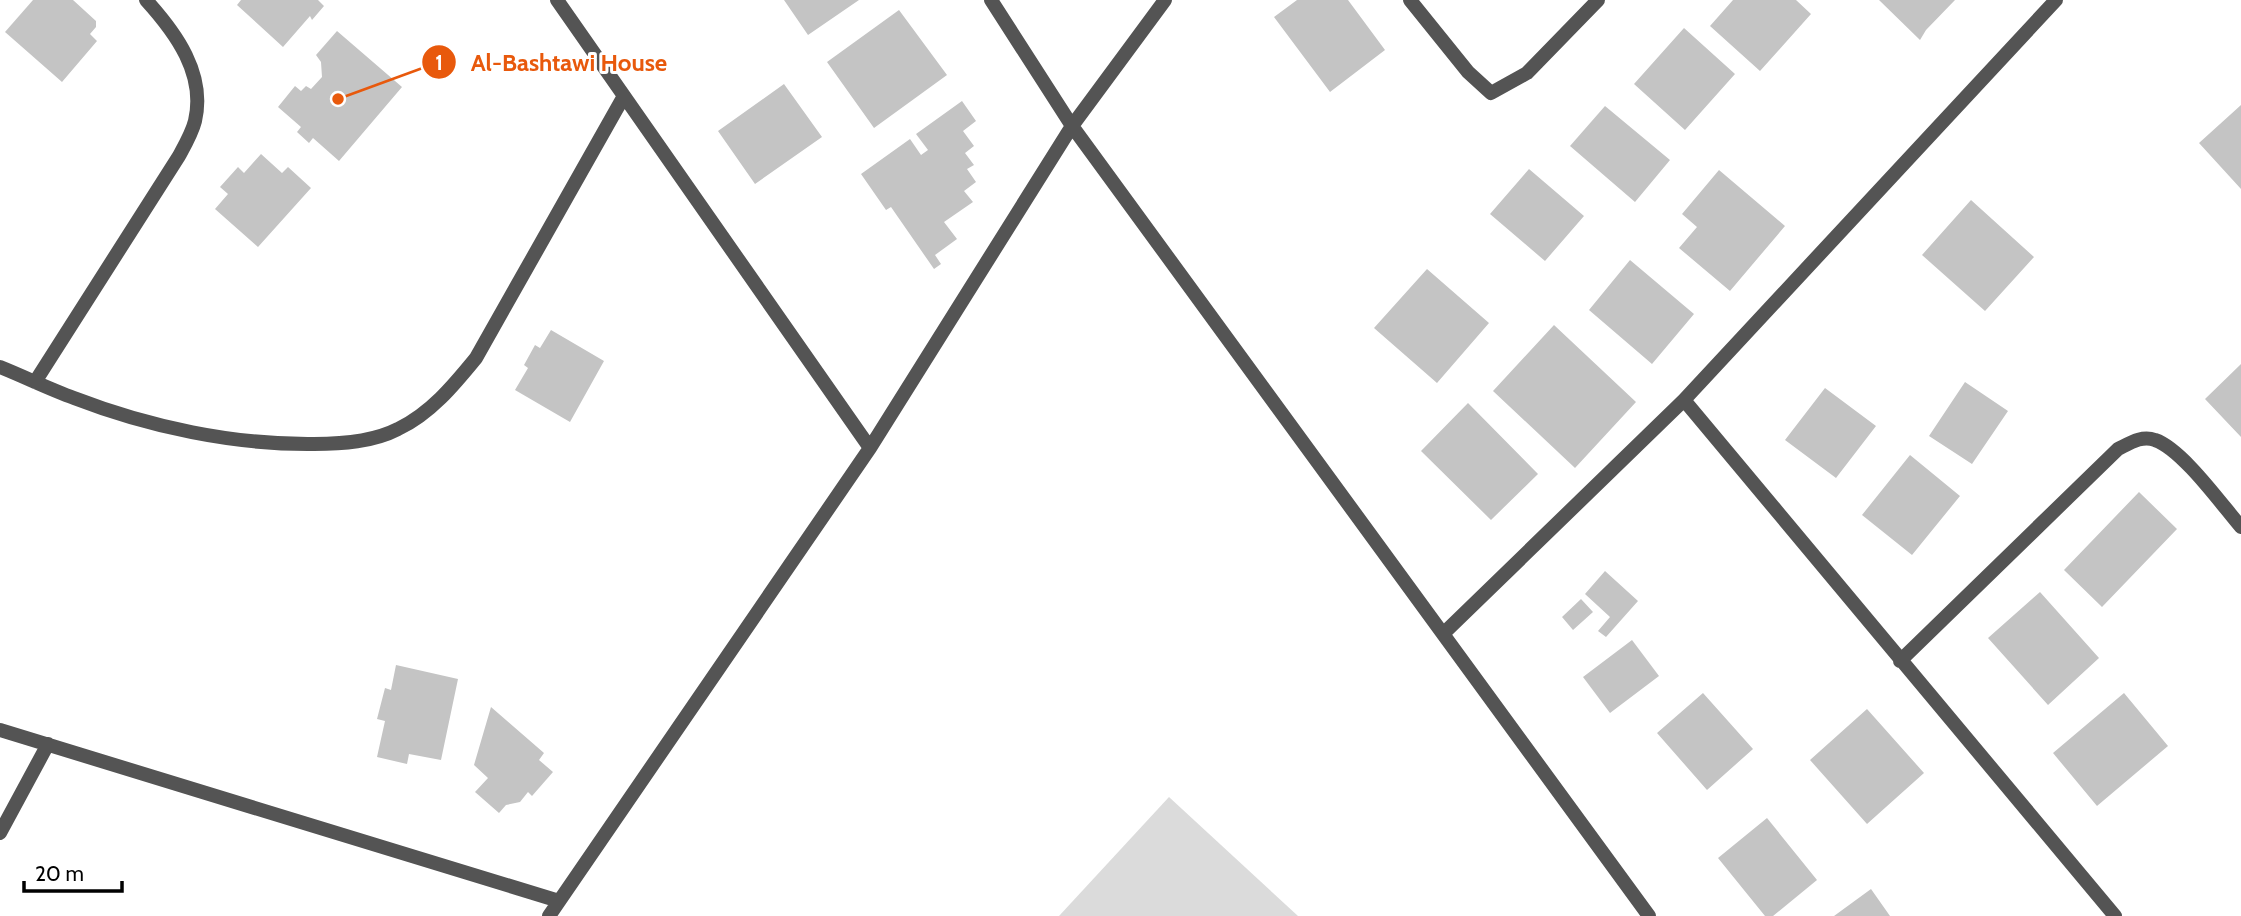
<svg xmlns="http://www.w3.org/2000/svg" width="2241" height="916" font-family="Cabin,sans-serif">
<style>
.green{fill:#dbdbdb}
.building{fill:#c4c4c4}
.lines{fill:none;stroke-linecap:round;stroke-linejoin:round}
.minor{stroke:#545454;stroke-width:14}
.leader{fill:none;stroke:#e8590c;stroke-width:2.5}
.callout-dot{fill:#e8590c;stroke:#fff;stroke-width:2.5}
.mark-label{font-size:21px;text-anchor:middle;font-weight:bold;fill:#fff}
.callout-label{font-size:24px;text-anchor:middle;font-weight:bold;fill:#e8590c;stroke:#fff;stroke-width:6;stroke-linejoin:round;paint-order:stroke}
</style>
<rect width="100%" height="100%" fill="#fff"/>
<path class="green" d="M 1169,797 L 1298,916 L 1059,916 Z"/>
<path class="building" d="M 33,0 L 73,0 L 96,21 L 96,27 L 90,34 L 97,41 L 62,82 L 5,32 Z
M 241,0 L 318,0 L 324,6 L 312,20 L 310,16 L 283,47 L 237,5 Z
M 784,0 L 859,0 L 808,35 Z
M 1297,0 L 1348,0 L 1385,50 L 1330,92 L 1274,17 Z
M 1733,0 L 1796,0 L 1811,14 L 1760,71 L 1710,26 Z
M 1879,0 L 1955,0 L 1926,30 L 1920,40 Z
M 899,10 L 947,75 L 874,128 L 827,62 Z
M 1684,28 L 1735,74 L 1685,130 L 1634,84 Z
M 337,31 L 402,87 L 339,161 L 313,138 L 309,143 L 297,132 L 301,127 L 278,107 L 295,86 L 301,91 L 306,86 L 311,89 L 322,77 L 321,62 L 316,55 Z
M 784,84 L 822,137 L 755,184 L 718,131 Z
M 962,101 L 976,121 L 963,131 L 974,146 L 965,153 L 974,165 L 967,169 L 976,182 L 964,191 L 973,202 L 944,222 L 957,239 L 935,255 L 941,264 L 934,269 L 891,207 L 886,210 L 861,174 L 910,139 L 921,155 L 928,150 L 916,134 Z
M 2241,105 L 2241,189 L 2199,143 Z
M 1605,106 L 1670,160 L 1635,202 L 1570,146 Z
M 261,154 L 282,173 L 288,167 L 311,188 L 258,247 L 215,209 L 228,194 L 220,187 L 238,167 L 244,173 Z
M 1529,169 L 1584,216 L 1545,261 L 1490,214 Z
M 1719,170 L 1785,226 L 1730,291 L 1679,248 L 1697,227 L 1682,214 Z
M 1971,200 L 2034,257 L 1985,311 L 1922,255 Z
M 1630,260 L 1694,314 L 1652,364 L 1589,310 Z
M 1427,269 L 1489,323 L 1437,383 L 1374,328 Z
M 1554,325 L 1636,402 L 1575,468 L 1493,391 Z
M 551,330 L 604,361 L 570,422 L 515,390 L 528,368 L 524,365 L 535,345 L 540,348 Z
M 2241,364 L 2241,437 L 2205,399 Z
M 1965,382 L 2008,411 L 1972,464 L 1929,436 Z
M 1825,388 L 1876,426 L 1836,478 L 1785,440 Z
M 1468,403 L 1538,474 L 1491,520 L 1421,451 Z
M 1910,455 L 1960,496 L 1912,555 L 1862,515 Z
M 2139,492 L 2177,529 L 2102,607 L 2064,570 Z
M 1605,571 L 1638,601 L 1606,637 L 1598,631 L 1610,617 L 1585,594 Z
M 2040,592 L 2099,658 L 2048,705 L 1988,638 Z
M 1581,599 L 1593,612 L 1573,630 L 1562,617 Z
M 1632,640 L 1659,676 L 1610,713 L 1583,677 Z
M 396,665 L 458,679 L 441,760 L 409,754 L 407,764 L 377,757 L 385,721 L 377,719 L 385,688 L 391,690 Z
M 1703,693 L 1753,749 L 1707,790 L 1657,733 Z
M 2124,693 L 2168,746 L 2097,806 L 2053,753 Z
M 491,707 L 544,753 L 539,760 L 553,772 L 532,796 L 528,792 L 520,802 L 506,805 L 499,813 L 475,792 L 488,778 L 474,765 Z
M 1867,709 L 1924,773 L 1867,824 L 1810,760 Z
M 1767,818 L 1817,880 L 1773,916 L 1765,916 L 1718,858 Z
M 1871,889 L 1890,916 L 1834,916 Z"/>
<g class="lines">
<path class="minor" d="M 557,0 L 870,448
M 991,0 L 1072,126 L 1649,916
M 1410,0 L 1468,72 L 1491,93 L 1527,73 L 1598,0
M 0,367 C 25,377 49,389 74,398 C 149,427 234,445 314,444 C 342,444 373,442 398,429 C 430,414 454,385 476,358 L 624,96
M 35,382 L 179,156 C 185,145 192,133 195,121 C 206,74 176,33 146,0
M 1684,400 L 2115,916
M 1444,633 L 1684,400 L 2056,0
M 1900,661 L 2118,449 C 2130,443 2142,435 2155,440 C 2182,449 2222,505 2241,527
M 0,730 L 559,901
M 0,833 L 48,744
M 549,916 L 870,448 L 1072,126 L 1165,0"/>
</g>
<path class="leader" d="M338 99L439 62"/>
<g class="callout-dot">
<circle cx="338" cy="99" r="7"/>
<circle cx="439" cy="62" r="18"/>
</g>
<g class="mark-label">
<text x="439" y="70">1</text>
</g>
<g class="callout-label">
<text x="569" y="71">Al-Bashtawi House</text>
</g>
<path d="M24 881v10h98v-10" fill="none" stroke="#000000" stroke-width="3.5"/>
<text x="35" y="881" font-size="21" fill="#000000" stroke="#ffffff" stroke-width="5" paint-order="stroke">20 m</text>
</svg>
